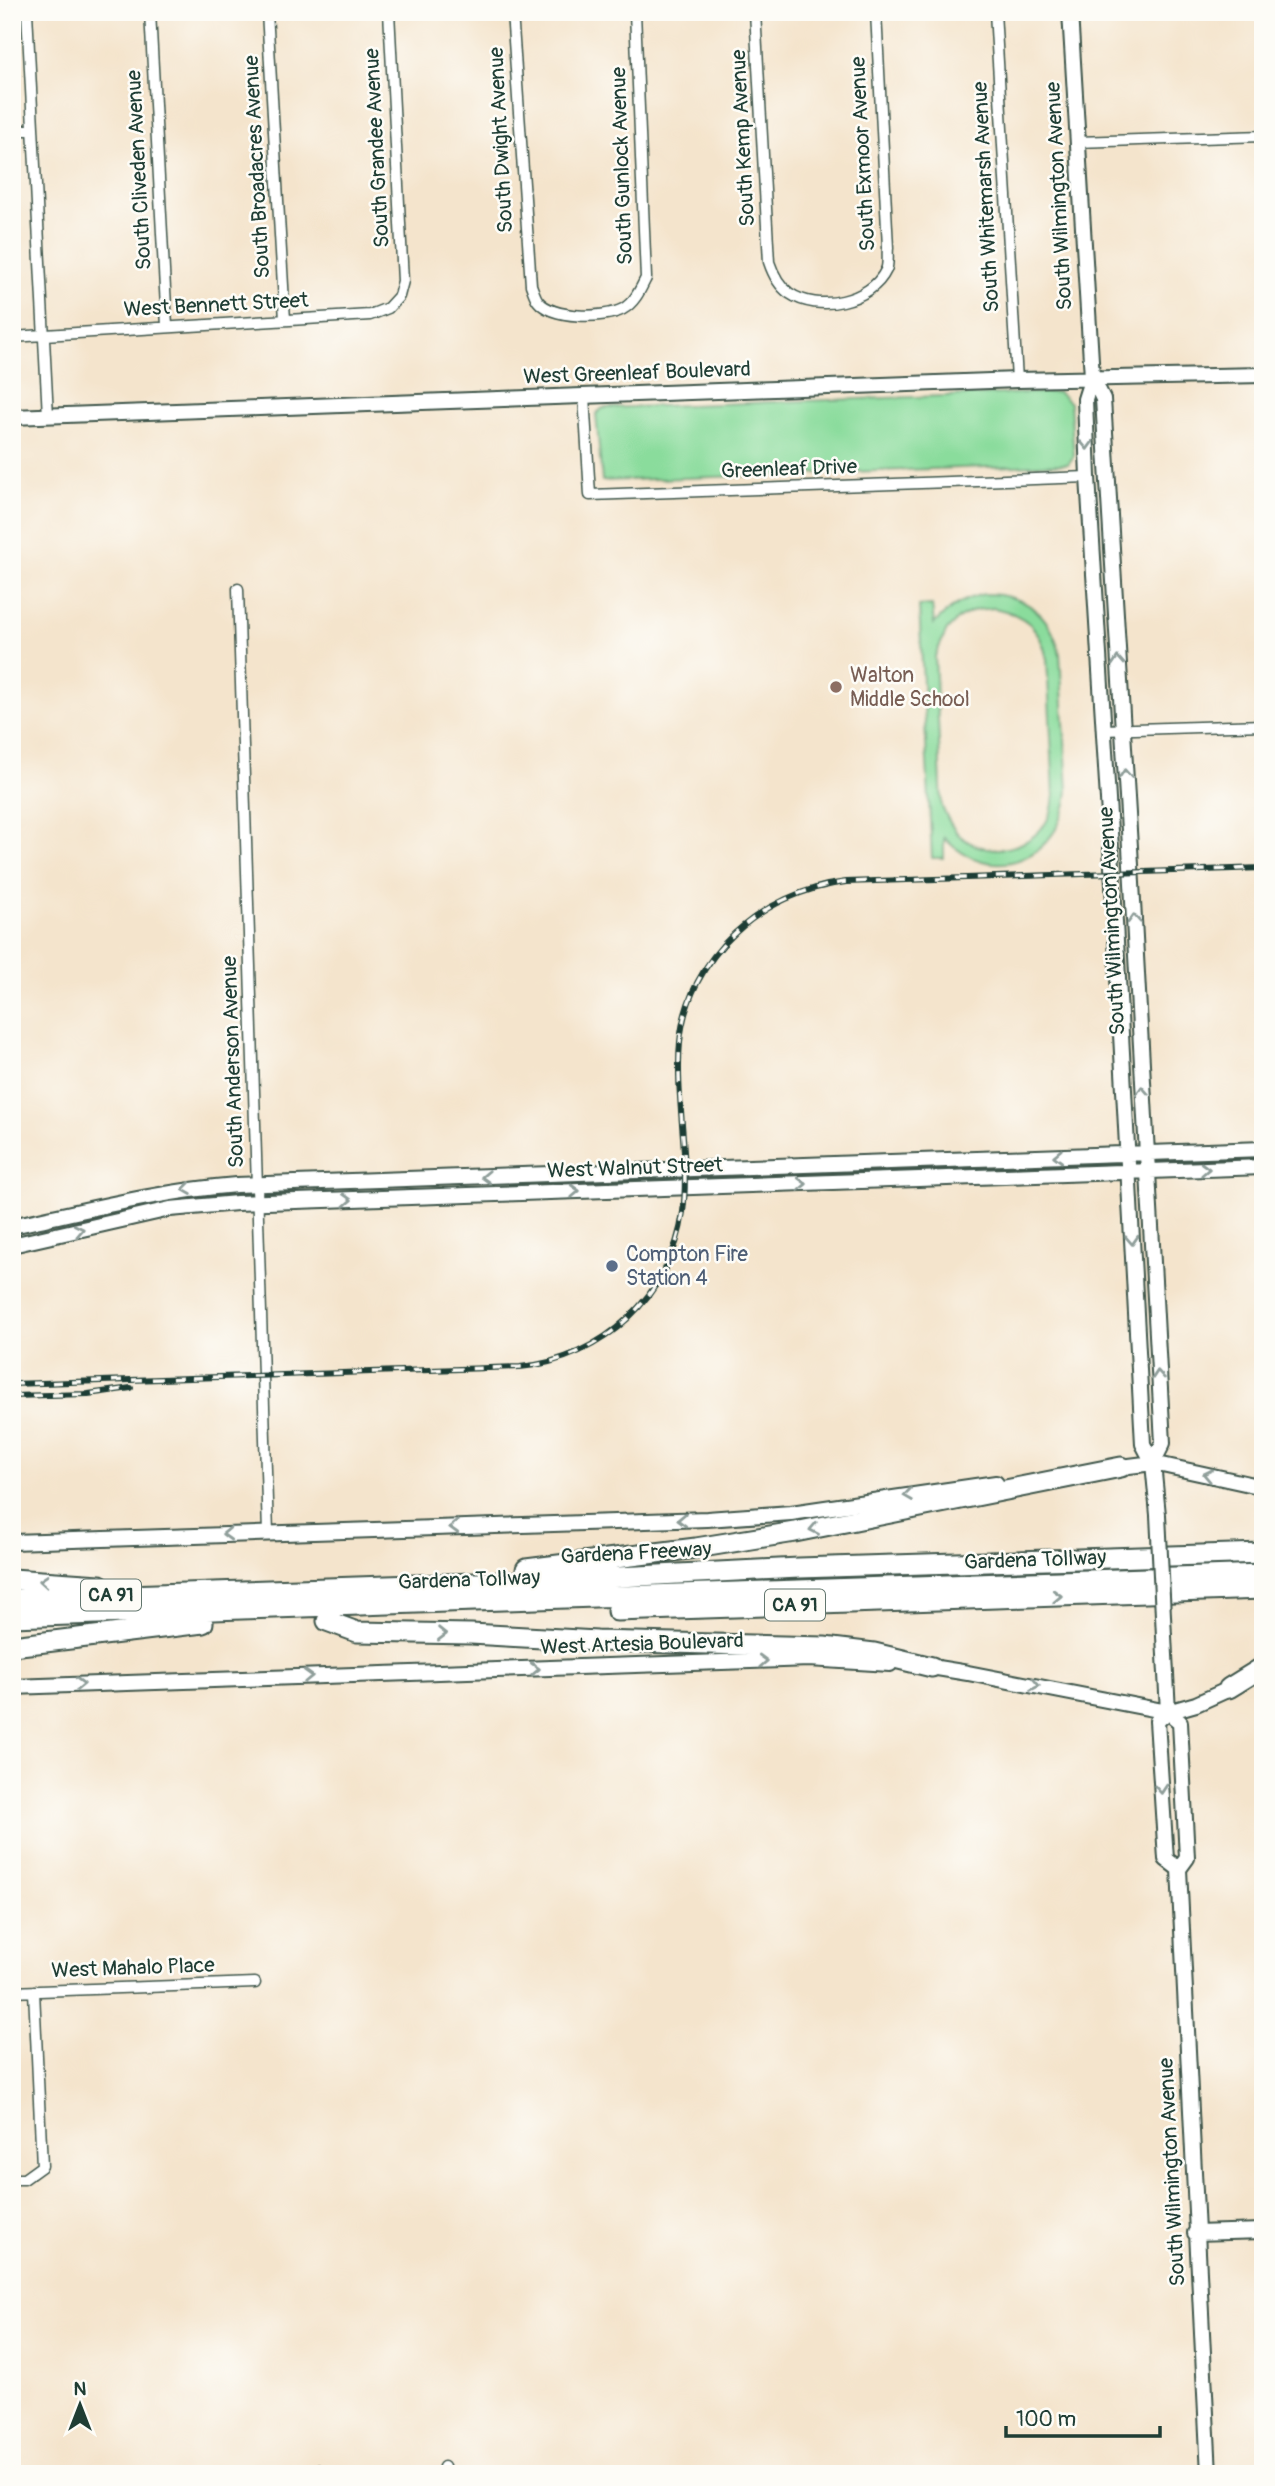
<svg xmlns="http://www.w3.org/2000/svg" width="1275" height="2486" font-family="Pangolin,sans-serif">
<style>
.green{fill:#8adc9c;stroke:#548c68;stroke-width:2;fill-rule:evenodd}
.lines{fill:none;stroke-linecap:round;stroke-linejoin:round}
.street-casing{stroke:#3f564b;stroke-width:13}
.secondary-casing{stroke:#3f564b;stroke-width:18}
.highway-casing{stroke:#3f564b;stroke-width:23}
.street{stroke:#fff;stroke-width:10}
.secondary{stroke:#fff;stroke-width:14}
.highway{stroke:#fff;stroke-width:19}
.rail-casing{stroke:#1f3d34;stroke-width:6}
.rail{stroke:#fdfcf7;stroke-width:3.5;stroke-dasharray:10;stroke-linecap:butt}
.secondary-bridge-casing{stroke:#3f564b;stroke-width:18;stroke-linecap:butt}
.secondary-bridge{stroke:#fff;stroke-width:14}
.oneway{stroke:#8f9e9a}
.education-dot{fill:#8d6e63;stroke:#fdfcf7;stroke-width:2.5}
.service-dot{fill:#5c6f8a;stroke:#fdfcf7;stroke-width:2.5}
.labels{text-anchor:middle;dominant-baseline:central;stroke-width:5;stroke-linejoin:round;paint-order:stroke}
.shield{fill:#fdfcf7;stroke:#62766e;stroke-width:2}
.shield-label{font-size:19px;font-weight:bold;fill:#1f3d34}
.street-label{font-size:21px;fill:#1f3d34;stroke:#fdfcf7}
.education-label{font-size:21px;fill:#785e54;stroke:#fdfcf7;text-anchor:start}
.service-label{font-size:21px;fill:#4e5e75;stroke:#fdfcf7;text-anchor:start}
</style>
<rect width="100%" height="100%" fill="#fdfcf7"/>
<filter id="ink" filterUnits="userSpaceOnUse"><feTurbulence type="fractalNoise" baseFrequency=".0143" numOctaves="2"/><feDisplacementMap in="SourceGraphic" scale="14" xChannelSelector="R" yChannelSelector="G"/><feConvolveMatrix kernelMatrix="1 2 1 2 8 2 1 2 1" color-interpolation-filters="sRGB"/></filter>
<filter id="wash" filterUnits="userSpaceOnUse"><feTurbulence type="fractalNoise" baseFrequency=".00686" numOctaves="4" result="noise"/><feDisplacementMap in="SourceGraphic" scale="28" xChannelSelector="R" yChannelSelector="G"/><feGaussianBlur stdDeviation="1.57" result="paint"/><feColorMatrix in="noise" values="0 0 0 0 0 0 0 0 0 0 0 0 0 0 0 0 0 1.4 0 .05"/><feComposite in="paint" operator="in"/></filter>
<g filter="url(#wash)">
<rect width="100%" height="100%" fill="#f4e4cc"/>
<path class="green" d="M 1058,392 L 1070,403 L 1074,456 L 1068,464 L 602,481 L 596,414 L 603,408 Z
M 984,594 C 1026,594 1051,614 1060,654 L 1068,791 C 1061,859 993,888 944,838 L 944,858 L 932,858 L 919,606 L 932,605 L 934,624 C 949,608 963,599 984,594 ZM 994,608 C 1026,615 1040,627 1047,659 L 1054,796 C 1053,801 1053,807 1051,812 C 1038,849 988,861 959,835 C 951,827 947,817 942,807 L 935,656 L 947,630 L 959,618 L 975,610 Z"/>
</g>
<g filter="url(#ink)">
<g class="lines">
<g class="street-casing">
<path id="street" d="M 27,12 L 48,416
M 150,12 L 167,326
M 267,12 L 285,320
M 512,12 L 531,285 C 533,290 535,297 538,301 C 552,319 604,319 623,309 C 635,302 640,290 646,278 L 635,12
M 755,12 L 769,262 C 773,274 778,285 789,293 C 818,313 871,302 886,270 C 889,264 887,254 888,248 L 876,12
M 995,12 L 1017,380
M 12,130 L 33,130
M 1077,142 L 1263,136
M 12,337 L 370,315 L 388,308 L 399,296 L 403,281 L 389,12
M 584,396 L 590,495 L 1088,477
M 238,589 L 268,1533
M 1103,730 L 1263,725
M 12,1992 L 255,1983
M 12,2179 L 24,2179 L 42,2166 L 34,1991
M 444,2467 L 444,2474
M 319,2470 L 320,2474"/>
</g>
<g class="secondary-casing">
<path id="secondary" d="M 1070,12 L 1092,377 L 1085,399 L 1088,477 L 1111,848 L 1143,1444 L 1153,1463 L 1158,1515
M 1092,377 L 1103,399 L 1130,847 L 1163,1443 L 1153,1463
M 12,417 L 1017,380 L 1263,375
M 12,1226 C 87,1210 160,1191 236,1185 L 1263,1149
M 12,1245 L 170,1209 L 237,1203 L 1263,1167
M 1113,1468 L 1153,1463 L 1263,1487
M 12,1542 L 707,1519 L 791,1513 L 996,1483
M 1164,1636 L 1168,1712 L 1180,1722 L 1187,1858 L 1179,1869 L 1209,2474
M 925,1666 L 968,1673 L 1168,1712 L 1196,1704 L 1238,1685
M 12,1687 L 809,1659 L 890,1664
M 1168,1712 L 1157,1721 L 1166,1859 L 1179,1869
M 1195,2233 L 1263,2231"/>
</g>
<g class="highway-casing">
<path id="highway" d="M 526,1569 L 696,1548 L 795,1532 L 1121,1467
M 12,1579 L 100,1585
M 12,1599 L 559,1580 L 799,1568 L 1263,1553
M 617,1611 L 1263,1589
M 12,1617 L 1263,1574
M 327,1621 L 357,1632 L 471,1634 L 597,1641 L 824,1647 L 874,1653 L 932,1667
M 12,1646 L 203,1623
M 1229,1688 L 1263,1667"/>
</g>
<use href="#street" class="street"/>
<use href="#secondary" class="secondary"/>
<use href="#highway" class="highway"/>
<g class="rail-casing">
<path id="rail" d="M 12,1384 L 520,1367 C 602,1360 672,1295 683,1212 C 690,1156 675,1099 680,1042 C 688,956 762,892 846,882 L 1263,868
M 12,1396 L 88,1394 L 131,1388
M 1261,2009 L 1263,2009"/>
</g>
<use href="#rail" class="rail"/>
<g class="secondary-bridge-casing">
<path id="secondary-bridge" d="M 1158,1515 L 1164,1636"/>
</g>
<use href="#secondary-bridge" class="secondary-bridge"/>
</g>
<defs><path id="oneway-chevron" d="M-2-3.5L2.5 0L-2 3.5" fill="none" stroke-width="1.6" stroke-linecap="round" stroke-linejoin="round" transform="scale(1.75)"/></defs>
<g class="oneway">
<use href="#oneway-chevron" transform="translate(1087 445) rotate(88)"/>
<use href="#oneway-chevron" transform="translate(1118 661) rotate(-94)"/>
<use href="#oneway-chevron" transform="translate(1125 774) rotate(-94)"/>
<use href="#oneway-chevron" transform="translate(1134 919) rotate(-93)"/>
<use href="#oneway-chevron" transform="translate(1142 1091) rotate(-93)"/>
<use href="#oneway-chevron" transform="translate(1058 1156) rotate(178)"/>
<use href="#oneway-chevron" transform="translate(1205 1169) rotate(-2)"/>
<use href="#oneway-chevron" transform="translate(486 1177) rotate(178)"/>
<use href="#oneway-chevron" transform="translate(802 1184) rotate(-2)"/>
<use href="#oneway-chevron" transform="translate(187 1189) rotate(172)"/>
<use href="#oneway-chevron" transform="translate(575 1191) rotate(-2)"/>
<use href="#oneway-chevron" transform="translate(347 1200) rotate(-2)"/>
<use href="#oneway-chevron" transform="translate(79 1230) rotate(-12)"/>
<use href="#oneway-chevron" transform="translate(1132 1240) rotate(87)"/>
<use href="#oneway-chevron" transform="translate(1158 1375) rotate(-94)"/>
<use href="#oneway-chevron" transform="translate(1208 1475) rotate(-168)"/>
<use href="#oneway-chevron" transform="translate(908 1495) rotate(172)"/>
<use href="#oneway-chevron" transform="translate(682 1520) rotate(178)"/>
<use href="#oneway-chevron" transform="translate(454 1527) rotate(178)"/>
<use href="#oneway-chevron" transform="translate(814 1529) rotate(169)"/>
<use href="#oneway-chevron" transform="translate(227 1534) rotate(178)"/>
<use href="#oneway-chevron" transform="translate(44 1581) rotate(-176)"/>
<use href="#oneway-chevron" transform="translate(1057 1596) rotate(-2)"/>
<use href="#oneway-chevron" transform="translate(442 1634) rotate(1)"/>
<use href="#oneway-chevron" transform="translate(763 1661) rotate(-2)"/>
<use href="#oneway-chevron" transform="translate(535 1669) rotate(-2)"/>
<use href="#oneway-chevron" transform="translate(308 1676) rotate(-2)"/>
<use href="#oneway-chevron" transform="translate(80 1684) rotate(-2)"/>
<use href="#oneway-chevron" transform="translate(1035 1685) rotate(11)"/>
<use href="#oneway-chevron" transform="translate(1161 1789) rotate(86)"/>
</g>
</g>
<circle class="education-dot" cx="836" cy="687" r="7"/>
<circle class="service-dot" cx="612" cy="1266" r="7"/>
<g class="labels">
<g class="shield">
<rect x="81" y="1579.5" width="60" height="31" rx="5"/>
<rect x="765" y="1589.5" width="60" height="31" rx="5"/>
</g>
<g class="shield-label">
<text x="111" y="1595">CA 91</text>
<text x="795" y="1605">CA 91</text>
</g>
<g class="street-label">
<text transform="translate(743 138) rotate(-93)">South Kemp Avenue</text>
<text transform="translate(501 140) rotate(-93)">South Dwight Avenue</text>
<text transform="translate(377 148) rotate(-93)">South Grandee Avenue</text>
<text transform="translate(863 154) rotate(-93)">South Exmoor Avenue</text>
<text transform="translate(622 166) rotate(-92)">South Gunlock Avenue</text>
<text transform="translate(257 167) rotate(-93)">South Broadacres Avenue</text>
<text transform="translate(139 170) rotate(-93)">South Cliveden Avenue</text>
<text transform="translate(1059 196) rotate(-93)">South Wilmington Avenue</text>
<text transform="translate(986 197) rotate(-93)">South Whitemarsh Avenue</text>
<text transform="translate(216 305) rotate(-3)">West Bennett Street</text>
<text transform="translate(637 373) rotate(-2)">West Greenleaf Boulevard</text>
<text transform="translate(789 469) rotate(-2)">Greenleaf Drive</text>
<text transform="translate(1112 921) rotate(-93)">South Wilmington Avenue</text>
<text transform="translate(233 1062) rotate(-92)">South Anderson Avenue</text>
<text transform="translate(635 1168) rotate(-2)">West Walnut Street</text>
<text transform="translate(636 1553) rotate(-3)">Gardena Freeway</text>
<text transform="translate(1035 1560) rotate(-2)">Gardena Tollway</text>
<text transform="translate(469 1580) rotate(-2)">Gardena Tollway</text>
<text transform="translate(642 1644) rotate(-2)">West Artesia Boulevard</text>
<text transform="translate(133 1968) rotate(-2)">West Mahalo Place</text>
<text transform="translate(1172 2172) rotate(-93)">South Wilmington Avenue</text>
</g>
<g class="education-label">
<text x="850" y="675">Walton<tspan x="850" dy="24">Middle School</tspan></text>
</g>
<g class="service-label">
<text x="626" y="1254">Compton Fire<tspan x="626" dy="24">Station 4</tspan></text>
</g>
</g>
<rect width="1275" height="2486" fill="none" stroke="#fdfcf7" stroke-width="42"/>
<g transform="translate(80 2405)" stroke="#fdfcf7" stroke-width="5" paint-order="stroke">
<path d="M0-5L12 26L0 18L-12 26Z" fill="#1f3d34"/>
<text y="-10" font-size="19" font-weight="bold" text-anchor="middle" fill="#1f3d34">N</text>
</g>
<path d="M1006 2426v10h154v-10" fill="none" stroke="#1f3d34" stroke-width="3.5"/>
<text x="1016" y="2426" font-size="21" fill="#1f3d34" stroke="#fdfcf7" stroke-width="5" paint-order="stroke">100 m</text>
</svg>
